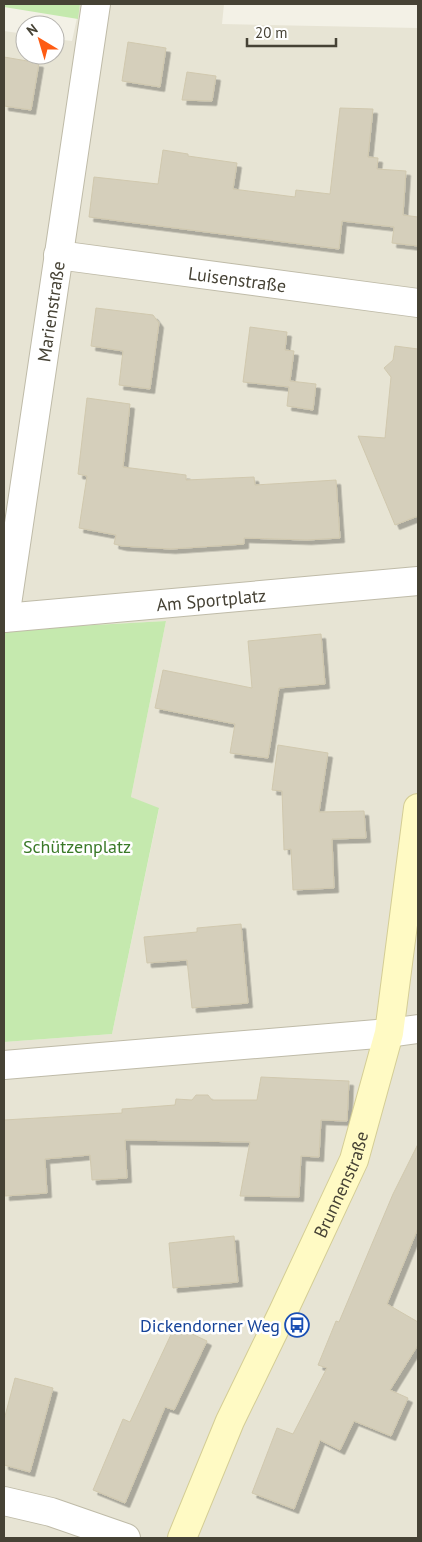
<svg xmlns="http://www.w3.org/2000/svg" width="422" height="1542" font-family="'PT Sans',sans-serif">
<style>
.residential{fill:#e7e4d4}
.green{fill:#c5e9ae}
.building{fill:#d5cfbb;stroke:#d0c8ae;filter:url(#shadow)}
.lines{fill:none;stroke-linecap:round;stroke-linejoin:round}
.street-casing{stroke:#bfbba8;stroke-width:30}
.secondary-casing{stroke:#d4cd95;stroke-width:30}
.street{stroke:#fff;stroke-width:28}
.secondary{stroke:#fffac4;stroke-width:28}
.labels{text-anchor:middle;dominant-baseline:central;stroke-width:5;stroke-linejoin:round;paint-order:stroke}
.street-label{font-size:18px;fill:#464235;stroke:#fff}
.park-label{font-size:18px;fill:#397927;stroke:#fff}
.transit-label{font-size:18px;fill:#164399;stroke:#fff;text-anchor:end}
</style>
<defs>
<filter id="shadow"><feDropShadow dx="4.5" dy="4.5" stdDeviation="0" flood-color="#0004"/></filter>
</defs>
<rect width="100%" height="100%" fill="#f3f1e6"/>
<path class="residential" d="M 80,4 L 224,4 L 222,24 L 418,28 L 418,1538 L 4,1538 L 4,1042 L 112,1034 L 159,809 L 131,797 L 166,621 L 4,630 L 4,31 L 25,34 L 25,55 L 55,55 L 55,39 L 72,41 Z"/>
<path class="green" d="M 4,4 L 80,4 L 78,19 L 4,7 Z
M 166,621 L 131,797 L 159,808 L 112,1034 L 4,1042 L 4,630 Z"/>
<path class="building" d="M 128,42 L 166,48 L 160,87 L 122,81 Z
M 4,57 L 39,63 L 31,110 L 4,106 Z
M 187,72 L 216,76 L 212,101 L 182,100 Z
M 340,108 L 373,109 L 368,157 L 378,158 L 377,169 L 406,171 L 403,215 L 418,217 L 418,246 L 392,243 L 394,227 L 342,221 L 339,249 L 89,217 L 94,177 L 158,184 L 163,150 L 188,154 L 188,156 L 237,163 L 233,189 L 295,197 L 296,190 L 330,194 Z
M 96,308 L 153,315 L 159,323 L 150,389 L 119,385 L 123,351 L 91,346 Z
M 250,327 L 287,332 L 285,350 L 294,351 L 290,381 L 316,384 L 313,410 L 287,406 L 289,387 L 243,382 Z
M 395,346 L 418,349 L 418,516 L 395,525 L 358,436 L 385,438 L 391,377 L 384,368 L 393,360 Z
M 87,398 L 130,404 L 123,467 L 186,475 L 186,480 L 254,477 L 255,485 L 336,480 L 340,538 L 307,540 L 244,538 L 244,544 L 171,549 L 122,546 L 114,544 L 116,535 L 79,528 L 87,476 L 78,474 Z
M 321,634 L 325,684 L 279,688 L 268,758 L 230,753 L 235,724 L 155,708 L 163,670 L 252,688 L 248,641 Z
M 278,745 L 328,753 L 319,812 L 364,811 L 366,838 L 332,839 L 334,888 L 293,890 L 291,849 L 284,850 L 282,791 L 272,790 Z
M 241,924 L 248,1003 L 192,1008 L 187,960 L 147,963 L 144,937 L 197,932 L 197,928 Z
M 261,1077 L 349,1081 L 347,1121 L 321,1120 L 319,1157 L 301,1156 L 299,1197 L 240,1196 L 250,1142 L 125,1140 L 127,1178 L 92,1180 L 90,1155 L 45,1159 L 47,1193 L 5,1196 L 4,1120 L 122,1113 L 122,1109 L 175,1105 L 176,1099 L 192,1100 L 196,1095 L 208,1095 L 212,1100 L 257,1100 Z
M 418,1144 L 418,1228 L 387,1304 L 418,1322 L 418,1345 L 390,1390 L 408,1398 L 391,1436 L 354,1421 L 340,1450 L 320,1440 L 294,1509 L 252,1493 L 277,1428 L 293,1434 L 327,1368 L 318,1365 L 336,1321 L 339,1322 L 393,1194 Z
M 234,1236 L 238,1282 L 173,1288 L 169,1243 Z
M 175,1326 L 207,1341 L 174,1410 L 165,1407 L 125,1503 L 93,1490 L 123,1419 L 130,1422 Z
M 15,1378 L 53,1388 L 30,1472 L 4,1465 L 4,1420 Z"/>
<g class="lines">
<g class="street-casing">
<g id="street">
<path id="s1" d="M 58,255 L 418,303"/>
<path id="s2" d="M 4,618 L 418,581"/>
<path id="s3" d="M 5,618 L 96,4"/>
<path d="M 4,1065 L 389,1033 L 418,1029"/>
<path d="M 4,1501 L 51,1512 L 126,1538"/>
</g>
</g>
<g class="secondary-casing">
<g id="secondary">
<path id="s4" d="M 182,1538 L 230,1421 L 283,1312 L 354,1160 L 389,1033 L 418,808"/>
</g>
</g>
<use href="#street" class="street"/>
<use href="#secondary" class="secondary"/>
</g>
<defs>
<g id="bus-ring" transform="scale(1.25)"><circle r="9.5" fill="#fff" stroke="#1a4fb4" stroke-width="1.5"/><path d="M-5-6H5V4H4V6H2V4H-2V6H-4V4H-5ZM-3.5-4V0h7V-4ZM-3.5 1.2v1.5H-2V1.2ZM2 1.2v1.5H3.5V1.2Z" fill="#1a4fb4"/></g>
</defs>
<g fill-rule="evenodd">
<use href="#bus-ring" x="297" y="1325"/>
</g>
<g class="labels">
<g class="street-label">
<text stroke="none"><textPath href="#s1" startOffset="181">Luisenstraße</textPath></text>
<text stroke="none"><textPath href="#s3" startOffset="310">Marienstraße</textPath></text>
<text stroke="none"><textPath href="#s2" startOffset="208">Am Sportplatz</textPath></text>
<text stroke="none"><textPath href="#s4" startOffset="388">Brunnenstraße</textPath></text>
</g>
<g class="park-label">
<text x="77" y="846">Schützenplatz</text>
</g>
<g class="transit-label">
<text x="280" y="1325">Dickendorner Weg</text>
</g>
</g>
<rect width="422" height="1542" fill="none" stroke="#464235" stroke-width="10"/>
<g transform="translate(40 40) rotate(322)"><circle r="24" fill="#ffffff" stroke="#b5b3ae"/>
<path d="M0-4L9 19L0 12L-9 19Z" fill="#fe5b13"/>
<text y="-8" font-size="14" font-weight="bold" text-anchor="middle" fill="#464235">N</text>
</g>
<path d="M247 38v8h89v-8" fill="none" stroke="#464235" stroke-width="2.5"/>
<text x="255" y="38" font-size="15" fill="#464235" stroke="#ffffff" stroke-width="4" paint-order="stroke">20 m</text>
</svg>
